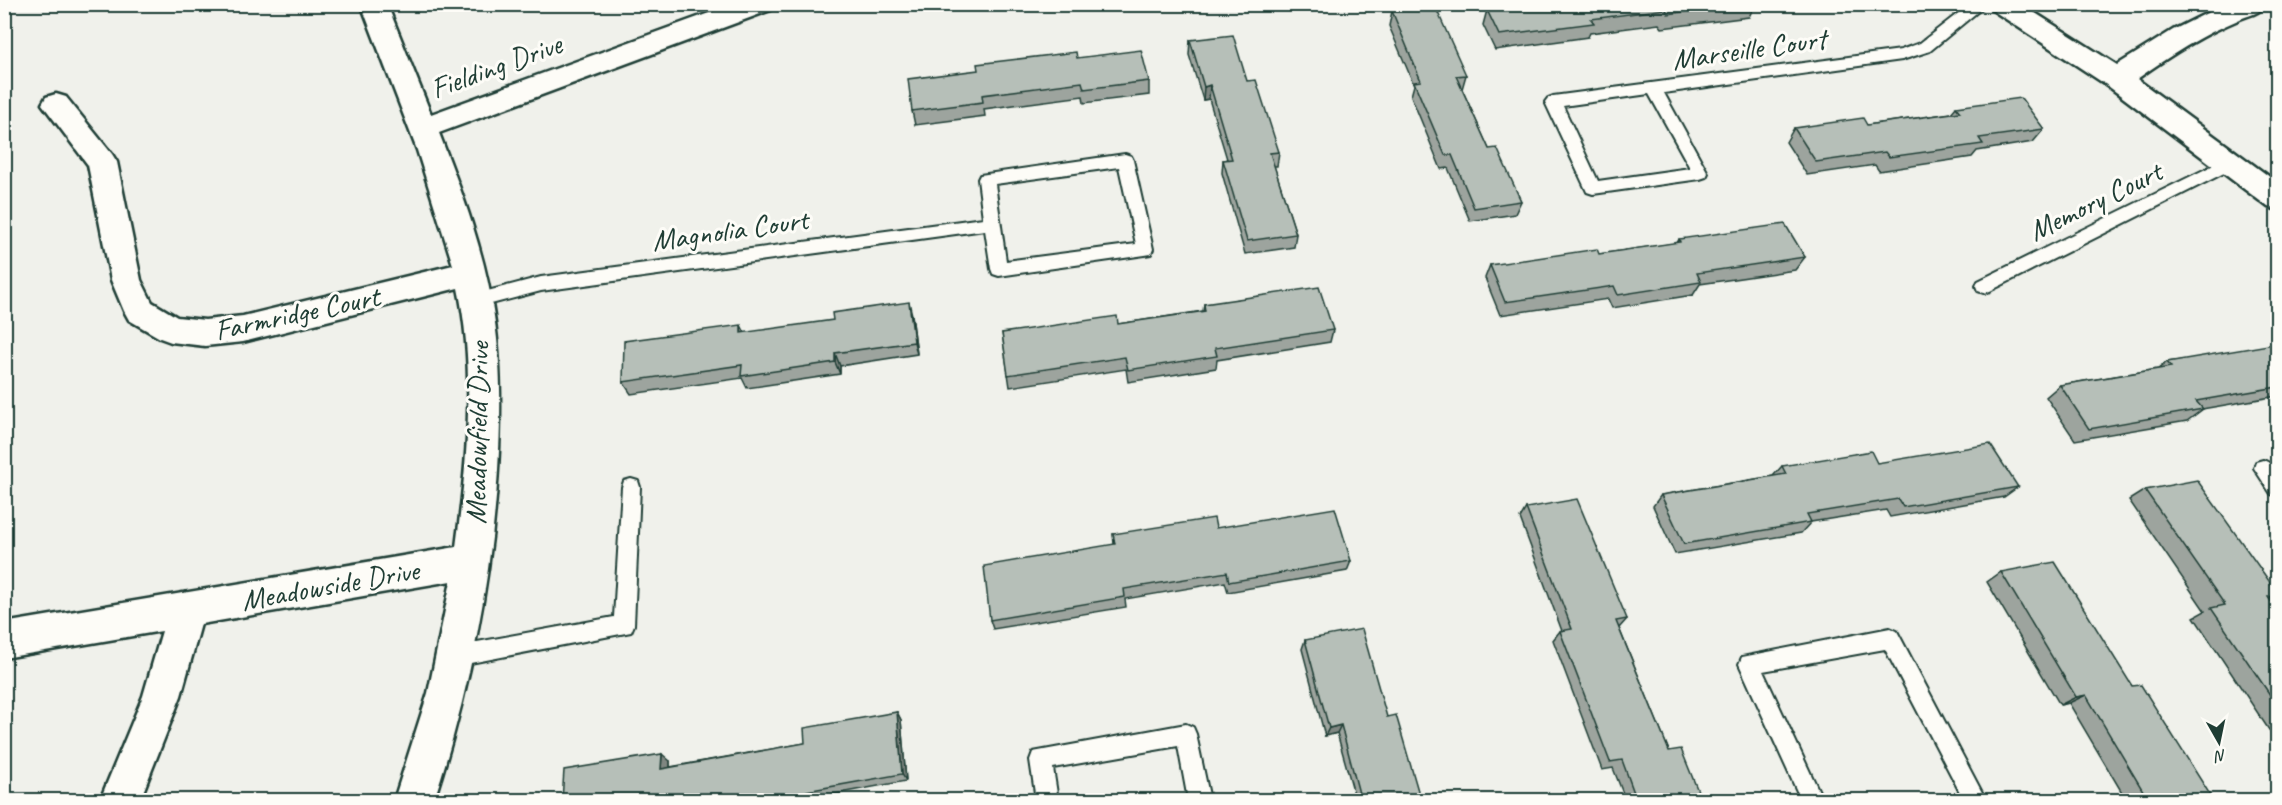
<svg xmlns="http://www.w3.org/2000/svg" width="2282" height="805" font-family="Caveat,sans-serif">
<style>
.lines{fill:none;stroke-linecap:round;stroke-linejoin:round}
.lane-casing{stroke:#1f3d34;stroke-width:4}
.street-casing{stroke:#1f3d34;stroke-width:5}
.lane{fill:#fdfcf7;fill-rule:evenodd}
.street{fill:#fdfcf7;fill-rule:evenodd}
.wall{fill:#9da49e;stroke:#1f3d34;stroke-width:1.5}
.shaded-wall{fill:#7f8681;stroke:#1f3d34;stroke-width:1.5}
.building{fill:#b6bfb8;stroke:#1f3d34;stroke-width:1.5}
.labels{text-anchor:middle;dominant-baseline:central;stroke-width:6;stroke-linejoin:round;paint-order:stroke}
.street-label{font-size:30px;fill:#1f3d34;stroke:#fdfcf7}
</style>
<rect width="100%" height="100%" fill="#f0f1eb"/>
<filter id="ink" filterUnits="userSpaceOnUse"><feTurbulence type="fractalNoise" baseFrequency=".0167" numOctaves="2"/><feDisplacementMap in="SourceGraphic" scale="12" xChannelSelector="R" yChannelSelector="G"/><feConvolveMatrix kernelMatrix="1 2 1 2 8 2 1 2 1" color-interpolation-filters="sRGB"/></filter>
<g filter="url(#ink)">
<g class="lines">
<g class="lane-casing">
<path id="lane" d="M 1970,4 L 1987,4 L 1930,51 L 1902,60 L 1664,93 L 1708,173 L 1706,177 L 1700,179 L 1593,194 L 1587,192 L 1545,102 L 1548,98 L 1553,96 L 1901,50 L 1920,43 ZM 1649,94 L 1690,168 L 1598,181 L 1563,106 Z
M 1125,154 L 1131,156 L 1133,160 L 1153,249 L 1151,254 L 1145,255 L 999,276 L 993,274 L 991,269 L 985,230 L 541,291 L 476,308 L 470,306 L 467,301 L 470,296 L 476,294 L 541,277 L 983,218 L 978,179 L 980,175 ZM 1119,167 L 1136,244 L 1006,261 L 995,184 Z
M 2230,157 L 2236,159 L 2238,163 L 2236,167 L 1990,291 L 1984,293 L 1978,291 L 1976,286 L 1978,281 Z
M 2263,460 C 2280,466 2278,481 2278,496 L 2271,494 L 2254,468 L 2256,462 Z
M 631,479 L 638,481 L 640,487 L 634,625 L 631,632 L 455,666 L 448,663 L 445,656 L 448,649 L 455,646 L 614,617 L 622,487 L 624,481 Z
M 1890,628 L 1897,631 L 1986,800 L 1964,800 L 1885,649 L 1763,671 L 1823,800 L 1801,800 L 1739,664 L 1742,657 Z
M 1186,724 L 1193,727 L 1196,734 L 1210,800 L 1188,800 L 1178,746 L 1053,768 L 1058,800 L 1036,800 L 1030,760 L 1033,752 Z"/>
</g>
<g class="street-casing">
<path id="street" d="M 361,4 L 387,4 L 431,114 L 734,4 L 775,4 L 771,10 L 439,133 C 462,192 485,253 494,316 C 502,367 501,419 498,470 C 491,584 469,692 434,800 L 394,800 L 428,693 L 451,581 L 201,624 L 181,696 L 140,800 L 100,800 L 143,696 L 162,631 L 4,658 L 4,623 L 456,547 C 467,463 476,372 458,288 L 243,342 L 205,346 L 171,342 L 160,338 L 129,320 L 124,311 L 111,280 L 88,165 L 42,104 L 46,97 L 56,94 L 66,97 L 112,154 L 117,162 L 141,280 L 152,302 L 177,317 L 205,320 L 243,316 L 453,265 L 417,150 Z
M 1988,4 L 2021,4 L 2117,65 L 2173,30 L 2225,4 L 2266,4 C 2260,14 2248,15 2238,20 C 2202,35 2169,56 2137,79 L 2278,183 L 2278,210 L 2268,207 L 2108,86 L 1992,10 Z"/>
</g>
<use href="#lane" class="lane"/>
<use href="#street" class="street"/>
</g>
<path class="wall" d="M 1534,4 L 1755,4 L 1749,17 L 1662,28 L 1659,24 L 1590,33 L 1588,37 L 1495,50 L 1483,25 L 1487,10 Z
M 1392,11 L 1466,75 L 1462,89 L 1489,149 L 1521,201 L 1515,214 L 1470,221 L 1448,168 L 1441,169 L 1411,96 L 1414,85 L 1389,26 Z
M 1190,40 L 1247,81 L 1279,152 L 1277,166 L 1274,166 L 1296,234 L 1294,247 L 1245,254 L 1222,173 L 1223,160 L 1227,159 L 1209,99 L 1203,100 L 1189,55 Z
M 1077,58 L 1149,81 L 1149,95 L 1084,103 L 1083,96 L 984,109 L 985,116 L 915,125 L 912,111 Z
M 1956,107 L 2044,129 L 2033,142 L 1977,151 L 1972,157 L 1879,171 L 1875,165 L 1807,175 L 1786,142 L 1794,128 L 1867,125 L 1951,113 Z
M 1679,239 L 1805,257 L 1795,270 L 1700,284 L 1693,295 L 1612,308 L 1608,299 L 1500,315 L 1485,278 L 1490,265 L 1599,254 L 1677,243 Z
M 1204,304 L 1333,330 L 1330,342 L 1217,360 L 1216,368 L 1128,382 L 1126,369 L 1010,387 L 1002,333 L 1118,324 L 1203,311 Z
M 912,315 L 917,354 L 840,366 L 840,374 L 747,388 L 742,378 L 631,394 L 623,382 Z
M 2277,348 L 2277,396 L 2202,409 L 2203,409 L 2187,421 L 2075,440 L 2046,397 L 2060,385 L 2158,369 L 2167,362 Z
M 1877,463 L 2018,487 L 2004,497 L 1890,517 L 1886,510 L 1811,522 L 1801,533 L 1675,554 L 1653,506 L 1661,495 L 1773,476 L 1782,466 Z
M 2145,490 L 2277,595 L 2270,599 L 2277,610 L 2277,742 L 2194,617 L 2205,611 L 2129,500 Z
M 1526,508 L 1627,619 L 1619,628 L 1669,751 L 1702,801 L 1626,801 L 1613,768 L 1602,770 L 1553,640 L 1560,631 L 1562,631 L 1520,518 Z
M 1216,528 L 1351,561 L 1347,571 L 1228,592 L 1225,582 L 1125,599 L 1126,607 L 993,629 L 990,620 L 1114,544 L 1113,534 Z
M 2001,572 L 2132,686 L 2214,801 L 2127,801 L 2069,703 L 2060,705 L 1987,582 Z
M 1305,640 L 1387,717 L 1421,801 L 1356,801 L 1337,733 L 1325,736 L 1302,649 Z
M 897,712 L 901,720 L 906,781 L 813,798 L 813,801 L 562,801 L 670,761 L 670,767 L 805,743 Z"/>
<path class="shaded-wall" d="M 1210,85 L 1209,99 L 1203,100 L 1204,87 Z
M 909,302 L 912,315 L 917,354 L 914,342 Z
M 741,325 L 747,337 L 741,333 Z
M 835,353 L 840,366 L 840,374 L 835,362 Z
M 2086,695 L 2069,703 L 2060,705 L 2076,697 Z
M 897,712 L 901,720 L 906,781 L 902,774 Z
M 1341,725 L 1337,733 L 1325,736 L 1329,728 Z
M 662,754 L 670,761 L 670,776 L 661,769 Z
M 807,791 L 813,798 L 813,801 L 807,801 Z"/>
<path class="building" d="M 1534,4 L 1741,4 L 1668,14 L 1666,9 L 1591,19 L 1594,23 L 1499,35 L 1487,10 Z
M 1435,6 L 1466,75 L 1456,76 L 1489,149 L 1497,148 L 1521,201 L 1474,208 L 1452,155 L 1445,155 L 1414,82 L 1421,81 L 1392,11 Z
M 1233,35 L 1247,81 L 1256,80 L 1279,152 L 1270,153 L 1296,234 L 1247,241 L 1223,160 L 1232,159 L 1210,85 L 1204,87 L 1190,40 Z
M 1141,50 L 1149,81 L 1084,89 L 1082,82 L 982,95 L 983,102 L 912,111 L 908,79 L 978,70 L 977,64 L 1076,52 L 1077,58 Z
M 2021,98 L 2044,129 L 1979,138 L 1983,144 L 1889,157 L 1885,152 L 1816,162 L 1794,128 L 1863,118 L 1867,125 L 1960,112 L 1956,107 Z
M 1785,224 L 1805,257 L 1697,273 L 1701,282 L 1618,295 L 1614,286 L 1505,302 L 1490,265 L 1597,249 L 1599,254 L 1680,242 L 1679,239 Z
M 1319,287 L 1333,330 L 1215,348 L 1217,356 L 1128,370 L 1125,357 L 1008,375 L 1002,333 L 1117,316 L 1118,324 L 1205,311 L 1204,304 Z
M 909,302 L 914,342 L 835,353 L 835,362 L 741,376 L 742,365 L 623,382 L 624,341 L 741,325 L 741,333 L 833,320 L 832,313 Z
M 2274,344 L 2277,348 L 2277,387 L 2196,401 L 2203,409 L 2089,429 L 2060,385 L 2171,367 L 2167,362 Z
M 1990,444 L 2018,487 L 1903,507 L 1898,499 L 1807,514 L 1811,522 L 1684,544 L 1661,495 L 1786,474 L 1782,466 L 1871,451 L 1877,463 Z
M 2197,480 L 2277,592 L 2277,595 L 2268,597 L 2277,610 L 2277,705 L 2211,608 L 2225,605 L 2145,490 Z
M 1577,499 L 1627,619 L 1616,621 L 1669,751 L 1681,749 L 1702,801 L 1637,801 L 1622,760 L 1610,762 L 1560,631 L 1572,629 L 1526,508 Z
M 1335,508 L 1351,561 L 1229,582 L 1227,572 L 1124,589 L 1125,597 L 990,620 L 984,566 L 1115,544 L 1113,534 L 1214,518 L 1216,528 Z
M 2055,562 L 2132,686 L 2141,685 L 2214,801 L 2149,801 L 2086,695 L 2076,697 L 2001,572 Z
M 1362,629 L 1387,717 L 1396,715 L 1421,801 L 1361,801 L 1341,725 L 1329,728 L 1305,640 Z
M 897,712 L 902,774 L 807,791 L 807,801 L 562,801 L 564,770 L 662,754 L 661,769 L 805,743 L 804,728 Z"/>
</g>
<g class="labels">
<g class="street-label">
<text transform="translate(1749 49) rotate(-8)">Marseille Court</text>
<text transform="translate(496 66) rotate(-20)">Fielding Drive</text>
<text transform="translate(2095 201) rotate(-26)">Memory Court</text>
<text transform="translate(730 230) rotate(-8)">Magnolia Court</text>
<text transform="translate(297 313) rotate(-12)">Farmridge Court</text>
<text transform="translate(477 433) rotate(-89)">Meadowfield Drive</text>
<text transform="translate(330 585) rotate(-10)">Meadowside Drive</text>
</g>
</g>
<rect width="2282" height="805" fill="none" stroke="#fdfcf7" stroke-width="24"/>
<rect x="12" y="12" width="2258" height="781" fill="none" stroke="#1f3d34" stroke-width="2" filter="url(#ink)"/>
<g transform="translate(2219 742) rotate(171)" stroke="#fdfcf7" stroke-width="4.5" paint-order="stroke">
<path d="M0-4.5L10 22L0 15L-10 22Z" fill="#1f3d34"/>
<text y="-9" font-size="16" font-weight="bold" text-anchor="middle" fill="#1f3d34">N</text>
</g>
</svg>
